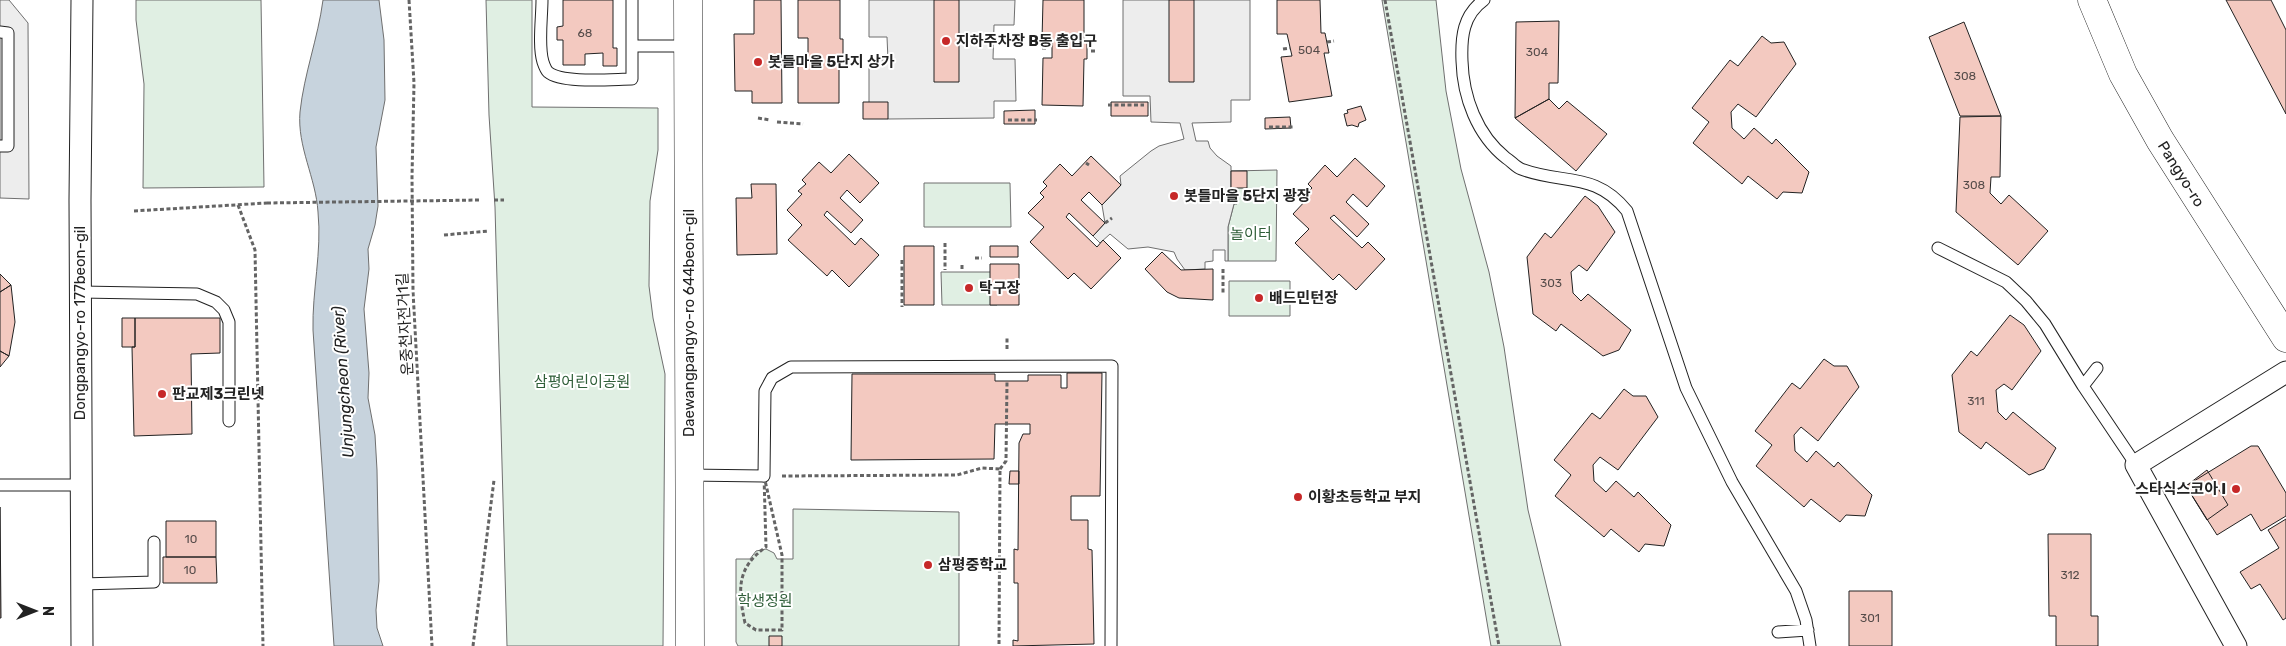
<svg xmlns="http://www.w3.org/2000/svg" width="2286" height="646" font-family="Rubik,'Noto Sans KR',sans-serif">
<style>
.green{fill:#e0efe3;stroke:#6f6f6f}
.parking{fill:#ededed;stroke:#6f6f6f}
.water{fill:#c7d3dd;stroke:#6f6f6f}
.building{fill:#f3c9c0;stroke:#222}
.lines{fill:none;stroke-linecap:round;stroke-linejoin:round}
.lane-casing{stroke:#222;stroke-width:13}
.street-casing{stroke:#222;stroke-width:23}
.secondary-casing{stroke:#222;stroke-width:29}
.path{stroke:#646464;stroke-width:3;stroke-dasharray:4 2.5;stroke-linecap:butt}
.lane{stroke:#fff;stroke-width:11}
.street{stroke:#fff;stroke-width:21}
.secondary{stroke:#fff;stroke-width:28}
.path-bridge{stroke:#646464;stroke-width:3;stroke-dasharray:4 2.5;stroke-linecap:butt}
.poi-dot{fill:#c62828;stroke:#fff;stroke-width:2}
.labels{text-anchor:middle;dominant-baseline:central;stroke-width:4;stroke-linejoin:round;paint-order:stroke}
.number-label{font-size:12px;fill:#564c4a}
.poi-label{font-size:15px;font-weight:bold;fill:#222;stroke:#fff;text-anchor:start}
.street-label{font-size:15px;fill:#222;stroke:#fff}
.park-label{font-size:15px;fill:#2f5e38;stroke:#fff}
.water-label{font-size:16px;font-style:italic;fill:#222;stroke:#fff}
</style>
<rect width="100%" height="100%" fill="#fff"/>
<path class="green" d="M 136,0 L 261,0 L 264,187 L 143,188 L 144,84 L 136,20 Z
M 486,0 L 532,0 L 532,107 L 658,108 L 658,150 L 650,201 L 649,286 L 653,318 L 665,374 L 663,646 L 507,646 L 495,207 L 489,115 Z
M 1382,0 L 1436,0 L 1446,91 L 1461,169 L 1489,272 L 1504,347 L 1528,510 L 1561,646 L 1491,646 Z
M 1277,170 L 1276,261 L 1228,261 L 1228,227 L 1234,204 L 1237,203 L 1231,188 L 1231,171 Z
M 924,183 L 1010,183 L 1011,227 L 924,227 Z
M 941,272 L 997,272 L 997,305 L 942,305 Z
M 1229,281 L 1290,281 L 1290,316 L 1229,316 Z
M 793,509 L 959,512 L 959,646 L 738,646 L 736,642 L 736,559 L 750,559 L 756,551 L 766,549 L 774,553 L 777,559 L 793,559 Z"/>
<path class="parking" d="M 0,0 L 9,0 L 28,23 L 29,199 L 0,198 Z
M 869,0 L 1015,0 L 1014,25 L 994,25 L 993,59 L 1015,59 L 1016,101 L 994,101 L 994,118 L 888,119 L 869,102 L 869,60 L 888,60 L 887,37 L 869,37 Z
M 1123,0 L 1250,0 L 1250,100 L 1231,100 L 1231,122 L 1192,123 L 1196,141 L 1208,141 L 1210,148 L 1217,156 L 1231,166 L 1231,188 L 1237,188 L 1237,204 L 1234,204 L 1228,227 L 1228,261 L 1225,261 L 1225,250 L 1213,250 L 1213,261 L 1205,262 L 1205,269 L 1185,270 L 1177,259 L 1174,252 L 1148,247 L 1128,249 L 1110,234 L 1100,243 L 1093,236 L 1105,223 L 1102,205 L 1121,185 L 1120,176 L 1151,151 L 1159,146 L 1184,139 L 1180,123 L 1151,122 L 1150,96 L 1123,96 Z"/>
<path class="water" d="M 323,0 L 379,0 L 384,40 L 385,100 L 376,147 L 378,206 L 375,225 L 368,249 L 369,269 L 364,309 L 369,373 L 368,398 L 375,435 L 377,470 L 379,581 L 376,610 L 377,628 L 383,646 L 334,646 L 313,330 C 312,291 322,252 318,212 C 316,178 297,147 300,112 C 304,74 318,38 323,0 Z"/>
<path class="building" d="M 563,0 L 613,0 L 613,48 L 617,48 L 617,66 L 603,66 L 603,53 L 585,54 L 585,65 L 563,65 L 563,40 L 557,40 L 557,27 L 563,26 Z
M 754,0 L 781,0 L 782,103 L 752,103 L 752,91 L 735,91 L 734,34 L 754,34 Z
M 798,0 L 840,0 L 840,39 L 843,39 L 843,57 L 839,57 L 839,103 L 798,103 L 798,57 L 808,57 L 808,38 L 798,38 Z
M 934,0 L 959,0 L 959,82 L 934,82 Z
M 1043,0 L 1084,0 L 1084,41 L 1087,41 L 1087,59 L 1084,59 L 1083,106 L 1042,105 L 1043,58 L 1052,58 L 1052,41 L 1042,40 Z
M 1169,0 L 1194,0 L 1194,82 L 1169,82 Z
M 1277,0 L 1320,0 L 1321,33 L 1325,33 L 1329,53 L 1324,53 L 1332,96 L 1289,102 L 1281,57 L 1292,56 L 1287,34 L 1277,34 Z
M 2226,0 L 2271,0 L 2286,30 L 2286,114 Z
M 1559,21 L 1558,83 L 1549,83 L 1549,99 L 1515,118 L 1516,22 Z
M 1964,22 L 2001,116 L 1960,116 L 1929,37 Z
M 1762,36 L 1771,43 L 1784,42 L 1796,64 L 1756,117 L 1738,104 L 1731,112 L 1732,128 L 1744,139 L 1754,128 L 1772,144 L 1776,139 L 1809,172 L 1802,193 L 1783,192 L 1777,199 L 1748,176 L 1742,184 L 1693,143 L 1709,122 L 1692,108 L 1730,60 L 1738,66 Z
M 1549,99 L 1559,109 L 1567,101 L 1607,134 L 1576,171 L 1515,118 Z
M 863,102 L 888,102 L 888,119 L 863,119 Z
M 1111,102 L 1148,102 L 1148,116 L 1111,116 Z
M 1361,106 L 1366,120 L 1359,123 L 1358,127 L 1352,125 L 1347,126 L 1344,114 L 1348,113 L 1347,110 Z
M 1035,110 L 1035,124 L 1004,124 L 1004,111 Z
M 2001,116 L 2000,177 L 1991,177 L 1990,193 L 2001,204 L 2009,195 L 2048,231 L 2018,265 L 1956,212 L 1960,117 Z
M 1290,117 L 1291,128 L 1265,129 L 1265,118 Z
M 849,154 L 879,183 L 860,203 L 847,190 L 840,198 L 863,220 L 851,233 L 827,211 L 824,215 L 855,245 L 861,238 L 879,255 L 849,287 L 832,270 L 827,276 L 788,240 L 802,225 L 787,210 L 802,194 L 798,191 L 806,184 L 802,180 L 819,162 L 831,173 Z
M 1091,156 L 1121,185 L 1102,205 L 1089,192 L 1081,200 L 1105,223 L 1093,236 L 1069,213 L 1066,217 L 1097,247 L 1103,240 L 1121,258 L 1091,289 L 1074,273 L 1068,279 L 1030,242 L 1044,227 L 1028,213 L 1044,197 L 1040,193 L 1047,186 L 1043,182 L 1060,164 L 1072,176 Z
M 1355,158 L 1385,186 L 1367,207 L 1353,194 L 1346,202 L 1369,224 L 1357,237 L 1334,215 L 1330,218 L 1362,248 L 1368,242 L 1385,259 L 1356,290 L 1339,274 L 1333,280 L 1295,243 L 1309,229 L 1293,214 L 1308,198 L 1305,195 L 1312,188 L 1308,184 L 1325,165 L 1337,177 Z
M 1231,171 L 1247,171 L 1247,188 L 1231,188 Z
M 751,184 L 776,184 L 777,254 L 737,255 L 736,198 L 752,198 Z
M 1585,196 L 1598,206 L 1615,232 L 1587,271 L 1579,265 L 1571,272 L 1573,293 L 1581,301 L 1588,294 L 1631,330 L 1619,350 L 1603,356 L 1561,324 L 1556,331 L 1533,314 L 1527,257 L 1545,233 L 1551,238 Z
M 904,246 L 934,246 L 934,305 L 904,305 Z
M 990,246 L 1018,246 L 1018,257 L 990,257 Z
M 1162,252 L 1181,270 L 1213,269 L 1213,300 L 1179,298 L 1167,292 L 1145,269 Z
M 990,264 L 1019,264 L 1019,305 L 990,305 Z
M 0,274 L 11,285 L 0,292 Z
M 11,285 L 15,322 L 9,356 L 0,351 L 0,292 Z
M 2010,315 L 2024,325 L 2041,351 L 2012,390 L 2004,384 L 1996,390 L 1998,412 L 2006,420 L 2013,412 L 2056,448 L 2044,469 L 2029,475 L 1986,442 L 1981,449 L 1959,432 L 1952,375 L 1971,351 L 1977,356 Z
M 122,318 L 135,318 L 135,347 L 122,347 Z
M 135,318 L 220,318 L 220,353 L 191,354 L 192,434 L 134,436 L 132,347 L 135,347 Z
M 0,351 L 9,356 L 0,367 Z
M 1824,359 L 1834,366 L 1847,366 L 1859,387 L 1818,441 L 1801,427 L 1794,435 L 1795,451 L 1807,462 L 1816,451 L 1834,467 L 1838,462 L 1872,495 L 1865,516 L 1846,515 L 1840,522 L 1811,499 L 1804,507 L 1756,466 L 1772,445 L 1755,431 L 1792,383 L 1800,389 Z
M 1067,373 L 1102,373 L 1100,496 L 1071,496 L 1071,520 L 1088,520 L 1088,549 L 1092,550 L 1094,644 L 1013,646 L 1013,640 L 1018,641 L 1018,583 L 1014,583 L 1014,549 L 1018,550 L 1019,443 L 1023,434 L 1030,434 L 1030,424 L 995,424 L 994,459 L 851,460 L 852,374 L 995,374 L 995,381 L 1028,381 L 1028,375 L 1061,375 L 1061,388 L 1067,388 Z
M 1624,389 L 1633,396 L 1646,396 L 1658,417 L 1618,470 L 1600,457 L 1593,465 L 1594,481 L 1606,492 L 1616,481 L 1634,497 L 1638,492 L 1671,525 L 1664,546 L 1645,544 L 1639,552 L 1611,529 L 1604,537 L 1555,496 L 1571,475 L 1554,460 L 1592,413 L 1600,419 Z
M 2251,446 L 2258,446 L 2286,493 L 2286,516 L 2261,531 L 2251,514 L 2217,535 L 2186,486 Z
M 2207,470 L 2228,505 L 2207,520 L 2186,486 Z
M 1010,471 L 1019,471 L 1019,484 L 1009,484 Z
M 0,507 L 1,618 L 0,618 Z
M 2286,519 L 2286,618 L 2283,620 L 2260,584 L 2251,589 L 2240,572 L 2279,548 L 2268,530 Z
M 166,521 L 216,521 L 216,557 L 166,557 Z
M 2048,534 L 2091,534 L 2091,616 L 2098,616 L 2098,646 L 2056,646 L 2056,616 L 2049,616 Z
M 163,557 L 216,557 L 217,583 L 163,583 Z
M 1849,591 L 1892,591 L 1892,646 L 1849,646 Z
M 769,636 L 782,636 L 782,646 L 769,646 Z"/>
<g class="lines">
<g class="lane-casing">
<path id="lane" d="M 542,0 C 542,17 538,46 543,62 C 544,65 546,70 548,72 C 562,84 614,79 632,79 L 632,0
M 1484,0 C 1463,15 1461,37 1462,61 C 1463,97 1477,135 1506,158 C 1511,161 1516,167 1521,169 C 1563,185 1595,171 1627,211 L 1686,388 L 1732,482 L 1796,591 L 1806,620 L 1810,646
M 0,32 L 8,33 L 8,146 L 0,146
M 632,46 L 688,46
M 1938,248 L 2006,282 L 2026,301 L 2045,324 L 2083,386 L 2136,465
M 81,292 L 197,294 L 216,302 L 224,310 L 229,322 L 229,421
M 2083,386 L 2097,368
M 688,475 L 764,476 L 765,391 L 772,378 L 791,367 L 1112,366 L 1111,646
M 0,485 L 81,485
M 82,584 L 154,582 L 154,542
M 1778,632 L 1808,630"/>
</g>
<g class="street-casing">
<path id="street" d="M 82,0 L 80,200 L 82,646
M 2236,646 L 2136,465 L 2286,372"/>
</g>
<g class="secondary-casing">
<path id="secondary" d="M 688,0 L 690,646
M 2092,0 L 2123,74 L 2160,140 L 2286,338"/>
</g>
<path class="path" d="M 409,0 L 414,83 L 412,177 L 413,291 L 432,646
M 1385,0 L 1499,646
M 1327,42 L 1334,41
M 1042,48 L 1047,48
M 1283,49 L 1290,48
M 1091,51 L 1095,51
M 1108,105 L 1144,105
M 758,118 L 770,120
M 1008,120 L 1037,120
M 777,122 L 803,124
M 1269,127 L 1293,127
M 1086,163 L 1089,165
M 494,200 L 504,200
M 238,205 L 255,250 L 263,646
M 134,211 L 267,203
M 1105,223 L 1112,218
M 444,235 L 489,231
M 945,243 L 945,270
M 975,258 L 982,258
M 902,260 L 902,307
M 962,265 L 962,270
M 1223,269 L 1223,295
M 1007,349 L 1007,336
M 1000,469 L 1006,461 L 1007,382
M 764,476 L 782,555 L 782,630 L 756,630 L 745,623 C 738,590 736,568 766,547 Z
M 782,476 L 957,475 L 982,468 L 1000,469 L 999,646
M 473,646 L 494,480"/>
<use href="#lane" class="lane"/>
<use href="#street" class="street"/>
<use href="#secondary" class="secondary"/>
<path class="path-bridge" d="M 267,203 L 481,200"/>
</g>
<g class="poi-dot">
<circle cx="946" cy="41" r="5"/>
<circle cx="758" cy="62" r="5"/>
<circle cx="1174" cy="196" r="5"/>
<circle cx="969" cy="288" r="5"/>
<circle cx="1259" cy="298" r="5"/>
<circle cx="162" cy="394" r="5"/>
<circle cx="2236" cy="489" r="5"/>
<circle cx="1298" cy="497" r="5"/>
<circle cx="928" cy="565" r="5"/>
</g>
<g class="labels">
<g class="number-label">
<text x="585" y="33">68</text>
<text x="1309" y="50">504</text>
<text x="1537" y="52">304</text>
<text x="1965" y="76">308</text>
<text x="1974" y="185">308</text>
<text x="1551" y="283">303</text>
<text x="1976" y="401">311</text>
<text x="191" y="539">10</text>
<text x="190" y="570">10</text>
<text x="2070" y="575">312</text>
<text x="1870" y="618">301</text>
</g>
<g class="poi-label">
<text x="956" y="41">지하주차장 B동 출입구</text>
<text x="768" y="62">봇들마을 5단지 상가</text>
<text x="1184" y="196">봇들마을 5단지 광장</text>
<text x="979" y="288">탁구장</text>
<text x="1269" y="298">배드민턴장</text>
<text x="172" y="394">판교제3크린넷</text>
<text x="2226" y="489" text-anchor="end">스타식스코아 I</text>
<text x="1308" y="497">이황초등학교 부지</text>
<text x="938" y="565">삼평중학교</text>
</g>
<g class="street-label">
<text transform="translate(2181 174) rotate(58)">Pangyo-ro</text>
<text transform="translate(80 323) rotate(-90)">Dongpangyo-ro 177beon-gil</text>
<text transform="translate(689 323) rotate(-90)">Daewangpangyo-ro 644beon-gil</text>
<text transform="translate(405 324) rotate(-93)">운중천자전거1길</text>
</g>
<g class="park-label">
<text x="1251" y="234">놀이터</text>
<text x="582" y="382">삼평어린이공원</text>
<text x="765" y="601">학생정원</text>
</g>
<g class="water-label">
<text transform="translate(343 382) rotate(-94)">Unjungcheon (River)</text>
</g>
</g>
<g transform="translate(35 611) rotate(90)" stroke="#ffffff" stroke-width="4" paint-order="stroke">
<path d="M0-4L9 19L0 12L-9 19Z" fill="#222222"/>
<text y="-8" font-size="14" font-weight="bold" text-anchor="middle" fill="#222222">N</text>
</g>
</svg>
